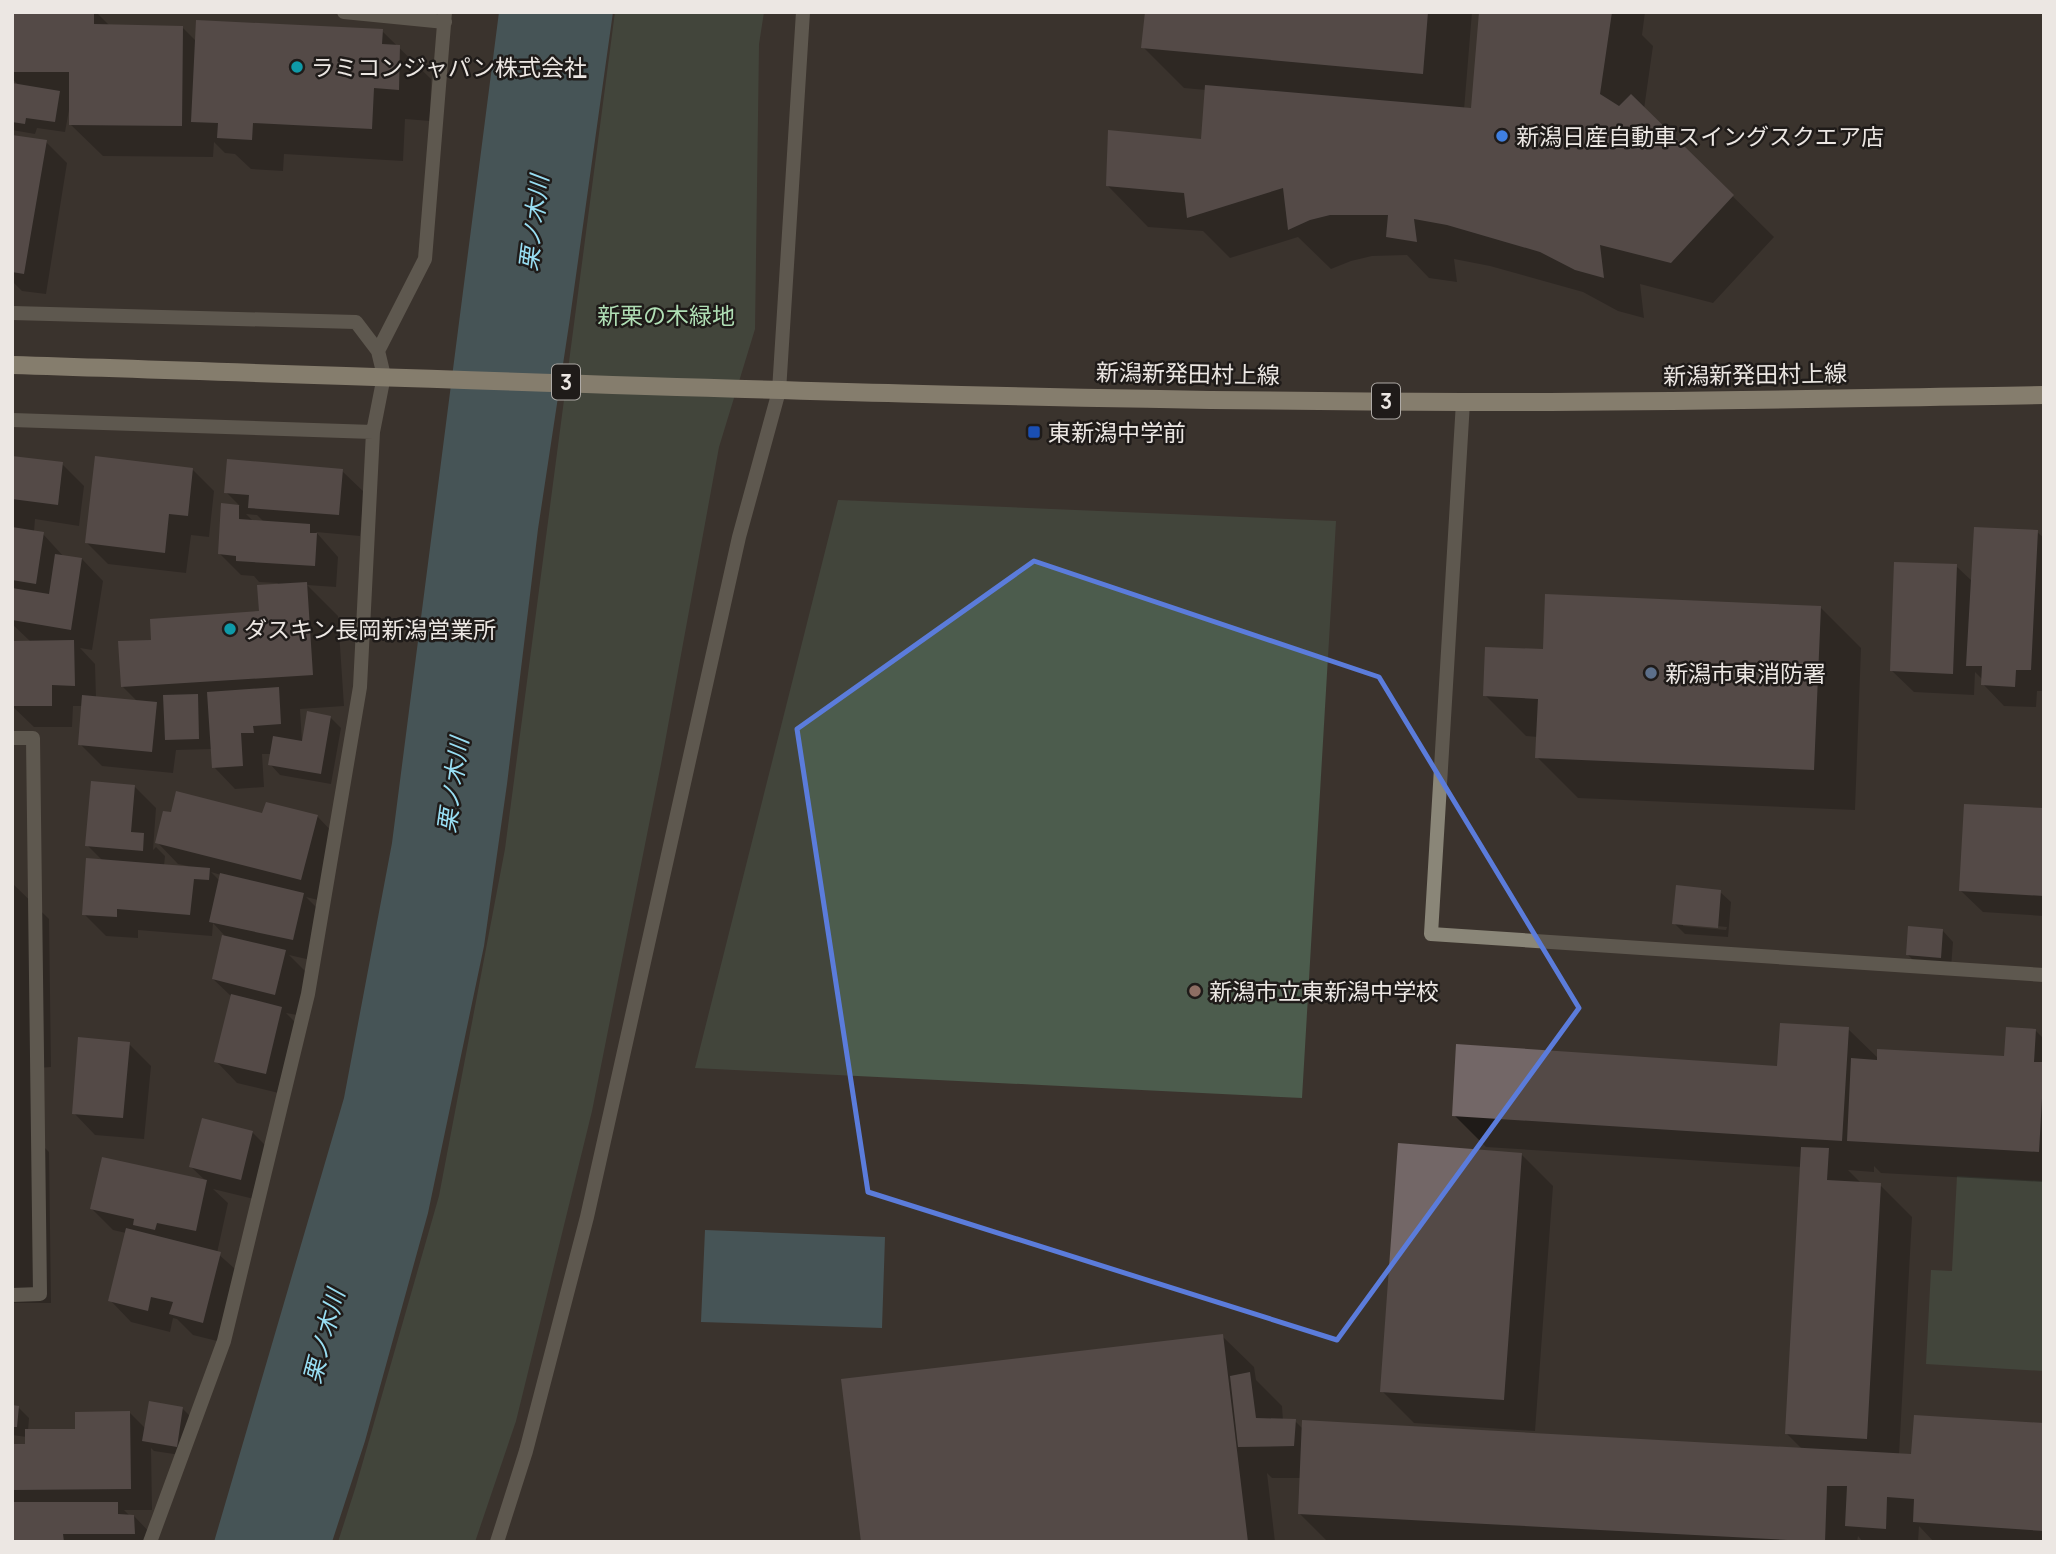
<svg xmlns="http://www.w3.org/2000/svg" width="2056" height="1554" font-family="Manrope,'Noto Sans JP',sans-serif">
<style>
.green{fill:#4c5c4d}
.water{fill:#567c87}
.shadow{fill:#0007;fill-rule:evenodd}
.building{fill:#736767}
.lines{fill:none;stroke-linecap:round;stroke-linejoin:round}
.minor{stroke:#8a8678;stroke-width:14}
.primary{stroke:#e1d7bb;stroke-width:18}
.marked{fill:none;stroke:#5b7cdb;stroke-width:5;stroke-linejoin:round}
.culture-dot{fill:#0f9aa8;stroke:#1f1b19;stroke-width:2.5}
.shop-dot{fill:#3f7fe0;stroke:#1f1b19;stroke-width:2.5}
.transit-dot{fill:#1a4fb4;stroke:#1f1b19;stroke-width:2.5}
.service-dot{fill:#5c6f8a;stroke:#1f1b19;stroke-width:2.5}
.education-dot{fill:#8d6e63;stroke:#1f1b19;stroke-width:2.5}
.labels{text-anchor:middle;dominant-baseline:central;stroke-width:5;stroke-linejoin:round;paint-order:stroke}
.shield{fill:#1f1b19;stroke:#aeaaa6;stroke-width:2}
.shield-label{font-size:21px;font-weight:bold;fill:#ece7e3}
.poi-label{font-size:23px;fill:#ece7e3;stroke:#1f1b19;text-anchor:start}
.park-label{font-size:23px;fill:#b0dfb5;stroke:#1f1b19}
.street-label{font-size:23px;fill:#ece7e3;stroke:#1f1b19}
.water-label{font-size:24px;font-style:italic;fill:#98def3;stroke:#1f1b19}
</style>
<rect width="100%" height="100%" fill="#3b332d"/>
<path class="green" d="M 615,12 L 764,12 L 759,44 L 755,329 L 719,447 L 661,764 L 592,1111 L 516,1421 L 475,1542 L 338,1542 L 356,1486 L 439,1196 L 505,849 Z
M 838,500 L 1336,521 L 1302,1098 L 695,1068 Z
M 1957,1176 L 2044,1181 L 2044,1371 L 1926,1364 L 1931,1270 L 1952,1271 Z"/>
<path class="water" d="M 499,12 L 613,12 L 570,318 L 538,529 L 507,784 L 484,946 L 428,1213 L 365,1441 L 332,1542 L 214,1542 L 344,1098 L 392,843 Z
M 705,1230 L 885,1237 L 882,1328 L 701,1322 Z"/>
<path class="shadow" d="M 12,12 L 96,12 L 110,26 L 182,27 L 197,42 L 382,31 L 431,79 L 430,121 L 405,119 L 403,161 L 284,154 L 283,171 L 251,169 L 235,154 L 225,153 L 214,142 L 213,157 L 103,156 L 71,125 L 71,110 L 69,110 L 65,132 L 37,128 L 35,134 L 12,130 L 12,85 L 20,86 L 12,79 Z
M 1146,12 L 1472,12 L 1464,110 L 1472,110 L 1481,12 L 1645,12 L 1642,35 L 1653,46 L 1644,109 L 1774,237 L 1713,303 L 1640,284 L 1644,318 L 1618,311 L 1583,292 L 1490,266 L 1454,259 L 1457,282 L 1429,278 L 1407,255 L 1372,256 L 1351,261 L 1331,269 L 1298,237 L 1230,258 L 1203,231 L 1148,227 L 1107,185 L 1202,141 L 1206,90 L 1184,88 L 1143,47 Z
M 12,136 L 46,142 L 67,163 L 46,294 L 22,291 L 12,281 Z
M 12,458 L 62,464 L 84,486 L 79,526 L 35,519 L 34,532 L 43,534 L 64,557 L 82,559 L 103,581 L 92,650 L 80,648 L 95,664 L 96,698 L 138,702 L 123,687 L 153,641 L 261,613 L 278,583 L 259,582 L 254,576 L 241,575 L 219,553 L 223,505 L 240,506 L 226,492 L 342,471 L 364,492 L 360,536 L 316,532 L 338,557 L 336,587 L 307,585 L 338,616 L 344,706 L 300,709 L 302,742 L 330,717 L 341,728 L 331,784 L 280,775 L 270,764 L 272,754 L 262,754 L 264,787 L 235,789 L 214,767 L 212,749 L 176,750 L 173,773 L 102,766 L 80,744 L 83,706 L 73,706 L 72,727 L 34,727 L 12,706 L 31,642 L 12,624 ZM 246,514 L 257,515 L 265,523 L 254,522 Z
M 192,469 L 214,491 L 209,537 L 191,535 L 186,573 L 108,564 L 86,542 Z
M 2037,532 L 2044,538 L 2044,691 L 2037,691 L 2036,707 L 2004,706 L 1983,684 L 1983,680 L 1975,672 L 1974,695 L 1914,692 L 1892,671 L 1956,566 L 1973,582 Z
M 1820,607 L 1861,648 L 1855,810 L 1578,798 L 1537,757 L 1538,737 L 1526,736 L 1485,695 L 1545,651 Z
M 134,786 L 156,808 L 153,850 L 156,847 L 165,856 L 164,866 L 187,868 L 188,866 L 178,864 L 157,842 L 264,815 L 317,816 L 338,838 L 322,901 L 306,897 L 325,916 L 315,961 L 289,955 L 307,973 L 297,1015 L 286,1013 L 303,1030 L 287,1095 L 237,1083 L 216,1061 L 232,997 L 213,979 L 224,935 L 213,923 L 212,936 L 138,930 L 138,938 L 106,936 L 84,914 L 103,861 L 87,845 ZM 211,872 L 221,875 L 220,881 Z
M 2044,809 L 2044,916 L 1983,912 L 1961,891 Z
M 12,883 L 49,919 L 51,1067 L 38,1068 L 39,1142 L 49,1152 L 51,1303 L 12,1303 Z
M 1720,892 L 1731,902 L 1728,937 L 1685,934 L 1674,923 ZM 1683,923 L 1727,927 L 1726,930 L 1683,926 Z
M 1943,931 L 1953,942 L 1951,968 L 1918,965 L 1908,955 Z
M 1848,1029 L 1879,1059 L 2006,1058 L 2035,1030 L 2044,1039 L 2044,1182 L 1881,1173 L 1874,1166 L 1874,1172 L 1848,1170 L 1860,1182 L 1880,1185 L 1912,1217 L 1899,1455 L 1913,1456 L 2044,1425 L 2044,1542 L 1934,1542 L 1919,1526 L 1918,1542 L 1863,1542 L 1858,1536 L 1857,1542 L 1328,1542 L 1299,1513 L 1301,1478 L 1272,1478 L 1267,1473 L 1275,1542 L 862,1542 L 1222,1336 L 1254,1367 L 1256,1380 L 1282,1406 L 1283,1421 L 1295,1421 L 1304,1430 L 1803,1450 L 1787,1434 L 1801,1167 L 1486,1147 L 1454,1115 L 1779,1068 Z
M 129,1044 L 151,1066 L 144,1139 L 95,1135 L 74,1113 Z
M 252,1132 L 274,1154 L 262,1201 L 213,1189 L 228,1203 L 217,1253 L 242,1275 L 225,1343 L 193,1335 L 177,1319 L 173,1318 L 170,1332 L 131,1322 L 110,1300 L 126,1233 L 113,1230 L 92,1209 L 206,1181 L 191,1167 Z
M 1521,1154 L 1553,1186 L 1535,1431 L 1414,1423 L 1382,1391 Z
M 12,1407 L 18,1407 L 29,1418 L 28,1431 L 77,1431 L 130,1413 L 146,1429 L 182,1408 L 193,1419 L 187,1456 L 154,1451 L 151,1448 L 152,1510 L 124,1510 L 130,1516 L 134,1516 L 155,1538 L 155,1542 L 12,1542 L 12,1446 L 27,1446 L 27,1437 L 12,1435 Z"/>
<path class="building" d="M 12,12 L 94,12 L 94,24 L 183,26 L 182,126 L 69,125 L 69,72 L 12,72 Z
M 1145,12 L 1428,12 L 1423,74 L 1141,48 Z
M 1479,12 L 1612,12 L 1600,94 L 1619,106 L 1631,94 L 1734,195 L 1671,263 L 1600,245 L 1604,278 L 1575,270 L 1540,252 L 1447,225 L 1414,219 L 1417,242 L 1386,237 L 1388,215 L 1330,215 L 1310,220 L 1288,230 L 1283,188 L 1187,218 L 1184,193 L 1106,186 L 1108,130 L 1201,139 L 1205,85 L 1471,108 Z
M 196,20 L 383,29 L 382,44 L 400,45 L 399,90 L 374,88 L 372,129 L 253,123 L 252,140 L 217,138 L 218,123 L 191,122 Z
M 12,83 L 60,91 L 55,122 L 26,118 L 25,124 L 12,122 Z
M 12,135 L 47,140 L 24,274 L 12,272 Z
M 12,456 L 63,462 L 58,505 L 12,499 Z
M 95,456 L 193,468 L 188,516 L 169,514 L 165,553 L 85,543 Z
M 227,459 L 343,469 L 339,515 L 248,508 L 249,495 L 224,493 Z
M 221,503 L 239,505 L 239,519 L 310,524 L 310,533 L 317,533 L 315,566 L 236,561 L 236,556 L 218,554 Z
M 12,527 L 44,532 L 36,584 L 12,580 Z
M 1974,527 L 2038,530 L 2031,670 L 2016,670 L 2015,687 L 1981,685 L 1982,666 L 1966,666 Z
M 55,554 L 82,558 L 71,630 L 12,620 L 12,588 L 49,594 Z
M 1894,562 L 1957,564 L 1953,674 L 1890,671 Z
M 307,582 L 313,675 L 121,687 L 118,641 L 151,640 L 150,619 L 259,611 L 257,585 Z
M 1545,594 L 1821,606 L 1814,770 L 1535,758 L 1538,699 L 1483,696 L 1485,647 L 1543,649 Z
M 74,640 L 75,686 L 52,685 L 52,706 L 12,706 L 12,641 Z
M 279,687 L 281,724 L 253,726 L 254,733 L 241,733 L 243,766 L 212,768 L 207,692 Z
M 198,694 L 199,739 L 165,740 L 163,695 Z
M 82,695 L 157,702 L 152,752 L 78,745 Z
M 307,711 L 331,716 L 321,774 L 268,765 L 273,736 L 302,741 Z
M 91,781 L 135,785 L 131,832 L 144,833 L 143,851 L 85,846 Z
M 176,791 L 262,813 L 266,802 L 318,815 L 301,880 L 155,843 L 163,811 L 171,812 Z
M 1964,804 L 2044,808 L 2044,896 L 1959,891 Z
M 86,858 L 210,868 L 209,880 L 194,879 L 190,915 L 117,909 L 117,917 L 82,915 Z
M 220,873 L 304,893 L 293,940 L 209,922 Z
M 1676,885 L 1721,890 L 1718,928 L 1672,924 Z
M 1908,926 L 1943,929 L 1941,958 L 1906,955 Z
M 222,935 L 286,950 L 275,995 L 212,979 Z
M 231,994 L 282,1007 L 266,1074 L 214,1062 Z
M 1780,1023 L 1849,1027 L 1842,1141 L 1452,1116 L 1456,1044 L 1777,1066 Z
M 2006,1027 L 2036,1029 L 2034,1062 L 2044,1062 L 2039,1152 L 1847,1141 L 1851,1058 L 1877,1060 L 1877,1049 L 2004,1056 Z
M 78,1037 L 130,1042 L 123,1118 L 72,1114 Z
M 202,1118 L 253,1131 L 241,1180 L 189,1167 Z
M 1398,1143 L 1522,1153 L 1504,1400 L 1380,1392 Z
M 1801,1147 L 1829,1148 L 1827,1180 L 1881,1183 L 1867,1439 L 1785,1434 Z
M 102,1157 L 207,1180 L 196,1231 L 157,1223 L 155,1230 L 133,1225 L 134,1219 L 90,1209 Z
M 126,1228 L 221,1252 L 203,1323 L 169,1314 L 173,1302 L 151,1297 L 148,1311 L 108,1301 Z
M 1223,1334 L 1248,1542 L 861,1542 L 841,1379 Z
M 1250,1372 L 1256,1418 L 1296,1419 L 1294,1446 L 1238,1447 L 1230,1376 Z
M 149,1401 L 183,1407 L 177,1447 L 142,1441 Z
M 12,1405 L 19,1406 L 17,1427 L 12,1427 Z
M 130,1411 L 131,1489 L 12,1490 L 12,1444 L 25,1444 L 25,1429 L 75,1429 L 75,1412 Z
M 1914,1415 L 2044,1423 L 2044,1531 L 1913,1522 L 1914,1499 L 1887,1497 L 1886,1529 L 1845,1526 L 1847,1486 L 1827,1486 L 1825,1542 L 1298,1514 L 1302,1420 L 1911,1454 Z
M 12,1502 L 118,1502 L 118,1514 L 134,1515 L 135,1534 L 63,1534 L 64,1542 L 12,1542 Z"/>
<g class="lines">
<path class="minor" d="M 344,12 L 445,22
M 12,313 L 356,322 L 378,351
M 1463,402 L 1431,934 L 2044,975
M 12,420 L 373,432
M 12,738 L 33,738 L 40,1294 L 12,1295
M 150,1542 L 224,1341 L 308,994 L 360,687 L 373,432 L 384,376 L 378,351 L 425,259 L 445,12
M 497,1542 L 526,1451 L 587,1217 L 739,537 L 779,391 L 803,12"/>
<path class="primary" d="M 12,365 C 495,380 978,401 1462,402 C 1656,403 1850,398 2044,395"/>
</g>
<path d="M0 0H2056V1554H0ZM 1034,561 L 1379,677 L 1579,1008 L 1337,1340 L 868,1192 L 797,729 Z" fill="#3b332d" fill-opacity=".55" fill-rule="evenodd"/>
<path class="marked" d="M 1034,561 L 1379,677 L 1579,1008 L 1337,1340 L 868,1192 L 797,729 Z"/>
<g class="culture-dot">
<circle cx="297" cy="67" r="7"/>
<circle cx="230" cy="629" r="7"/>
</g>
<circle class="shop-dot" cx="1502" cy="136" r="7"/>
<rect class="transit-dot" x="1027" y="425" width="14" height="14" rx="3.5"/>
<circle class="service-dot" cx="1651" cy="673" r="7"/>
<circle class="education-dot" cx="1195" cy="991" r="7"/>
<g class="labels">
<g class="shield">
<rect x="552" y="364.5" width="28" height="35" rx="5"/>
<rect x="1372" y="383.5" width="28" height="35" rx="5"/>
</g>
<g class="shield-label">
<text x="566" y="382">3</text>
<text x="1386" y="401">3</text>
</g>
<g class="poi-label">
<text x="311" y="67">ラミコンジャパン株式会社</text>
<text x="1516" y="136">新潟日産自動車スイングスクエア店</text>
<text x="1048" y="432">東新潟中学前</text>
<text x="244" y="629">ダスキン長岡新潟営業所</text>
<text x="1665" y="673">新潟市東消防署</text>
<text x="1209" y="991">新潟市立東新潟中学校</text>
</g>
<g class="park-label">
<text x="666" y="315">新栗の木緑地</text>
</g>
<g class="street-label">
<text transform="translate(1188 373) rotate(1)">新潟新発田村上線</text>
<text transform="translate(1755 374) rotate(-1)">新潟新発田村上線</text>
</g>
<g class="water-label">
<text transform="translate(533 223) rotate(-83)">栗ノ木川</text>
<text transform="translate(452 785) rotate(-82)">栗ノ木川</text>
<text transform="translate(323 1336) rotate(-75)">栗ノ木川</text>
</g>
</g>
<rect width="2056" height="1554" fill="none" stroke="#ece7e3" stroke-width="28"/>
</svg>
